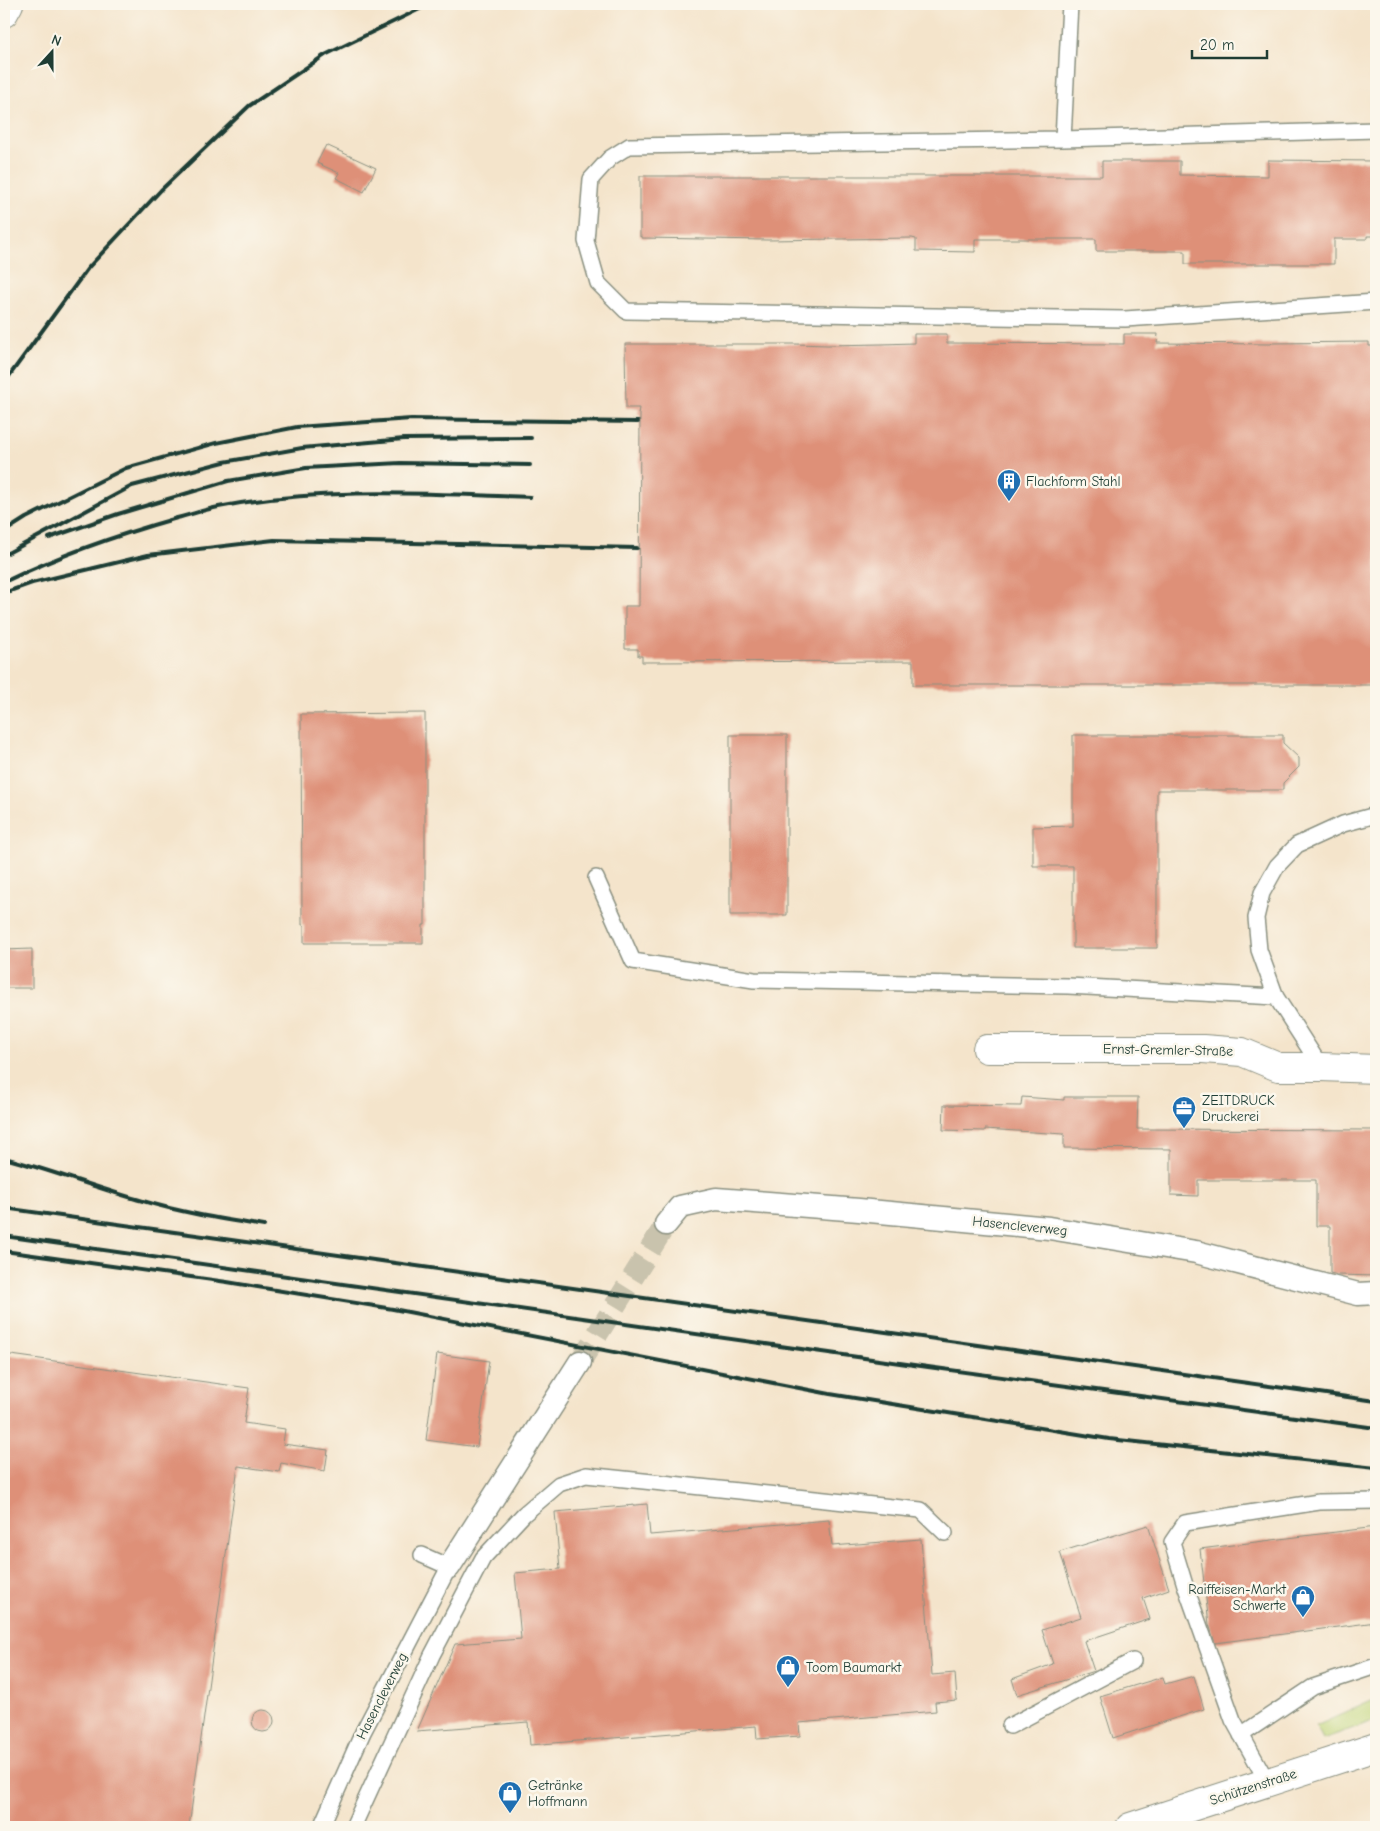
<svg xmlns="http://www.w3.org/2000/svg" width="1380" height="1831" font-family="'Comic Neue',sans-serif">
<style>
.green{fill:#bfd478;stroke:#6f8856}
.building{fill:#de9078}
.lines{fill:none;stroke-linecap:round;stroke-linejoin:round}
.pedestrian-tunnel{stroke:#c9c3ad;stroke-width:22;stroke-dasharray:22 11;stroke-linecap:butt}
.service-casing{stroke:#8a9080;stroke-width:18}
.pedestrian-casing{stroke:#8a9080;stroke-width:25}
.minor-casing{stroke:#8a9080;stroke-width:30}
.secondary-casing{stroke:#8a9080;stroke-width:30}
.service{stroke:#fff;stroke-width:15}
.pedestrian{stroke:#fff;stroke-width:22}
.minor{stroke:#fff;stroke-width:28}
.secondary{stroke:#fff;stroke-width:28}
.rail{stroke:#1f3d34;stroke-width:4}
.labels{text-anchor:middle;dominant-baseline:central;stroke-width:5;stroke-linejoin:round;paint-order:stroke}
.poi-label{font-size:14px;fill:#1f3d34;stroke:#fbf7ec;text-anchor:start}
.street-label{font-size:14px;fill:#1f3d34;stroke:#fbf7ec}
</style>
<rect width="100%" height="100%" fill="#fbf7ec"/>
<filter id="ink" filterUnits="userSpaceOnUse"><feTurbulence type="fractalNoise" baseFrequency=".02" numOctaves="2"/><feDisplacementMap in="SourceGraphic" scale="10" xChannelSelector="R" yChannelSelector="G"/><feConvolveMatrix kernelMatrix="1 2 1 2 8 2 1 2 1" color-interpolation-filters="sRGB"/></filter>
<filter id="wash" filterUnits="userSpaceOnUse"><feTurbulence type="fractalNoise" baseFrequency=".0096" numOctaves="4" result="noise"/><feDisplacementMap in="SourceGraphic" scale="20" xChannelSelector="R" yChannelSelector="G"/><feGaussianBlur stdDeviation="1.12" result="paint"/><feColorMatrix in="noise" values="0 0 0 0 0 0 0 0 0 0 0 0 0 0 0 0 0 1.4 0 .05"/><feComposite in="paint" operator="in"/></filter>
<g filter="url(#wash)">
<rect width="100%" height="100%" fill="#f4e4cb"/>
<path class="green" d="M 1376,1699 L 1376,1720 L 1323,1739 L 1316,1726 Z"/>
<g id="blocks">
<path class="building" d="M 326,145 L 376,168 L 364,192 L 336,178 L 339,173 L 317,163 Z
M 1268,160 L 1376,161 L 1376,236 L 1367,236 L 1367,239 L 1334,239 L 1334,264 L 1185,264 L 1185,251 L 1096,251 L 1096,239 L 975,239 L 975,252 L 916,251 L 916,239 L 912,238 L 768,240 L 642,238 L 642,236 L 640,237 L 640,176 L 1102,176 L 1102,161 L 1180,161 L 1180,175 L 1268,176 Z
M 914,334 L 947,334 L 947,343 L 1124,344 L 1124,334 L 1158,334 L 1157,343 L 1271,344 L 1272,343 L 1369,342 L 1369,346 L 1376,346 L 1376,685 L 913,685 L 913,661 L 642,662 L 642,656 L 638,656 L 638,649 L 625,649 L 625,606 L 639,606 L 640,414 L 638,414 L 639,408 L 626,408 L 625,344 L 796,344 L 827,345 L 882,344 L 914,343 Z
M 425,713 L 425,925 L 423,925 L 423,943 L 304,943 L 304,925 L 302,925 L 301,714 Z
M 730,735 L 787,735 L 787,915 L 730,915 Z
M 1073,735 L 1283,735 L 1283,743 L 1299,758 L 1299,767 L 1283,783 L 1283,790 L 1157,790 L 1157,948 L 1073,948 L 1073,866 L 1033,866 L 1033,827 L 1073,826 Z
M 32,949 L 32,988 L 4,988 L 4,950 Z
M 1022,1097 L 1064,1100 L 1064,1097 L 1138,1097 L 1137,1129 L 1376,1130 L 1376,1276 L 1338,1275 L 1330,1273 L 1330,1226 L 1316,1226 L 1316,1180 L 1198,1180 L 1198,1196 L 1171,1195 L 1171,1149 L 1064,1148 L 1064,1134 L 985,1129 L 985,1131 L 943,1130 L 944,1105 L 1021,1106 Z
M 4,1354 L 249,1388 L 244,1423 L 285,1429 L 283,1444 L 328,1450 L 325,1471 L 281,1463 L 279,1472 L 238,1466 L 189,1827 L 4,1827 Z
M 437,1354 L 489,1361 L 477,1447 L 426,1440 Z
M 647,1504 L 650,1535 L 829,1520 L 832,1546 L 921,1539 L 932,1675 L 955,1673 L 957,1700 L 935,1702 L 936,1711 L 799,1723 L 800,1736 L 757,1739 L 756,1726 L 530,1745 L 528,1722 L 417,1731 L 455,1644 L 521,1639 L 515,1573 L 560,1569 L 555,1512 Z
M 1148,1525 L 1169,1589 L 1143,1598 L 1150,1619 L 1084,1641 L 1094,1671 L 1017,1695 L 1012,1679 L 1053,1664 L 1042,1630 L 1081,1617 L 1060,1552 Z
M 1376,1527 L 1376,1622 L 1215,1643 L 1209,1624 L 1200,1549 Z
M 1194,1676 L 1204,1709 L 1113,1738 L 1100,1696 L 1163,1677 L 1165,1684 Z
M252 1721a11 11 0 1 1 22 0a11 11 0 1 1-22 0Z"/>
</g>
</g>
<g filter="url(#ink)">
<use href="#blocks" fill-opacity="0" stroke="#8a9080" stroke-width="1"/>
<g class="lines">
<path class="pedestrian-tunnel" d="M 580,1362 L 666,1224"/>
<g class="service-casing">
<path id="service" d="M 1376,130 L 1063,139 L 629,146 L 610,158 L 591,179 L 586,241 L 598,283 L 626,311 L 1125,319 L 1376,302
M 1063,139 L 1070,4
M 596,878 L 633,961 L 754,980 L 1068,986 L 1276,997 L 1321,1067
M 1276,997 L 1259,950 L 1256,918 L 1262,893 L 1277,866 L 1297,845 L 1343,824 L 1376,815
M 1010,1726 L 1133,1661
M 1241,1735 L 1313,1687 L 1376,1666
M 1268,1783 L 1233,1720 L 1185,1585 L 1172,1542 L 1185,1523 L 1319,1502 L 1376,1501
M 321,1827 L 363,1732 L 449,1567 L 422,1555
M 353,1827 L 432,1655 L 483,1558 L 524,1514 L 559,1484 L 586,1475 L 921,1510 L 945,1533"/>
</g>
<g class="pedestrian-casing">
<path id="pedestrian" d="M 666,1224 L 680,1207 L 716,1199 L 859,1210 L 1049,1228 L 1196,1252 L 1358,1294 L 1376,1293
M 449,1567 L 580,1362"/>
</g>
<g class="minor-casing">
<path id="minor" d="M 4,13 L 9,4
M 987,1049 L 1203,1049 L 1242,1052 L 1278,1067 L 1321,1067 L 1376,1069"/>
</g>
<g class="secondary-casing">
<path id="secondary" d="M 1130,1827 L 1376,1747"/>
</g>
<use href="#service" class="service"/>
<use href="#pedestrian" class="pedestrian"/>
<use href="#minor" class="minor"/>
<use href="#secondary" class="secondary"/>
<path class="rail" d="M 4,383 L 88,268 L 161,190 L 249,106 L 325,55 L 430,4
M 4,532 L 26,518 L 126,468 L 216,443 L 297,427 L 411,419 L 638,422
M 49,538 L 118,514 L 228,481 L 306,468 L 400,463 L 530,465
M 4,555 L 132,486 L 224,462 L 302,448 L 404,439 L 531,438
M 4,582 C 60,555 117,535 177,518 C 193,514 209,508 224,506 C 325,487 429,494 530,497
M 4,593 L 32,583 L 148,555 L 274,540 L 637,548
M 4,1158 C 51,1170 96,1188 143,1201 C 183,1213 223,1219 264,1226
M 4,1208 L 1376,1401
M 4,1236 L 928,1367 L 1376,1428
M 4,1251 L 227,1282 L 393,1309 L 830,1394 L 1109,1439 L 1376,1468"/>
</g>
</g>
<defs>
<g id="building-pin" transform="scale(1.25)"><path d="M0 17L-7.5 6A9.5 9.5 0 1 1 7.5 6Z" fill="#1f6fb2" stroke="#fbf7ec"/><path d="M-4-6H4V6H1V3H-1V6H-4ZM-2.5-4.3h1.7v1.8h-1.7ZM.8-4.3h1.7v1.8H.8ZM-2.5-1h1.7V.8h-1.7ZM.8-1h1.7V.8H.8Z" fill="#fff"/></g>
<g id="office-pin" transform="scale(1.25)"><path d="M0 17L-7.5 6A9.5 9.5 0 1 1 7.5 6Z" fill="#1f6fb2" stroke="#fbf7ec"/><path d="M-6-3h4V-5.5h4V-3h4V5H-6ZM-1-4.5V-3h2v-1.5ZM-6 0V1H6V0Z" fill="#fff"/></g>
<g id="shop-pin" transform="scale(1.25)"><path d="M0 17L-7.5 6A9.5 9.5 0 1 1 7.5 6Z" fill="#1f6fb2" stroke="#fbf7ec"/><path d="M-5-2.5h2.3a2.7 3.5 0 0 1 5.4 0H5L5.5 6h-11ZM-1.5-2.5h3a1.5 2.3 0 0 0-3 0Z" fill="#fff"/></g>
</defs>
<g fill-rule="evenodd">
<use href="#building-pin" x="1009" y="481"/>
<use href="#office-pin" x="1184" y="1108"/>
<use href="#shop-pin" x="1303" y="1597"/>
<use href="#shop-pin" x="788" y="1667"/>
<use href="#shop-pin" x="510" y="1793"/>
</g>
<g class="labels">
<g class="poi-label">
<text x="1026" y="481">Flachform Stahl</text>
<text x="1202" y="1100">ZEITDRUCK<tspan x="1202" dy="16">Druckerei</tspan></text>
<text x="1286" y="1589" text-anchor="end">Raiffeisen-Markt<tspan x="1286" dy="16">Schwerte</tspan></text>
<text x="806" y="1667">Toom Baumarkt</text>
<text x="528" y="1785">Getränke<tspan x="528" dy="16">Hoffmann</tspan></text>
</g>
<g class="street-label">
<text transform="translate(1168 1050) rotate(1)">Ernst-Gremler-Straße</text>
<text transform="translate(1020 1226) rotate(6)">Hasencleverweg</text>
<text transform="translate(382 1696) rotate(-63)">Hasencleverweg</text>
<text transform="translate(1253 1787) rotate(-18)">Schützenstraße</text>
</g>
</g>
<rect width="1380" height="1831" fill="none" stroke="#fbf7ec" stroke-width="20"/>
<g transform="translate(52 52) rotate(21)" stroke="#fbf7ec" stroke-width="4" paint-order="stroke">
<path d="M0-4L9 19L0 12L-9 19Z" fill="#1f3d34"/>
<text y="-8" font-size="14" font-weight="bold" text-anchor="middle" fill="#1f3d34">N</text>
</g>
<path d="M1192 50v8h75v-8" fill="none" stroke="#1f3d34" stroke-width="2.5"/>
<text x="1200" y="50" font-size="15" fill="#1f3d34" stroke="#fbf7ec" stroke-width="4" paint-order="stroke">20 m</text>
</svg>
